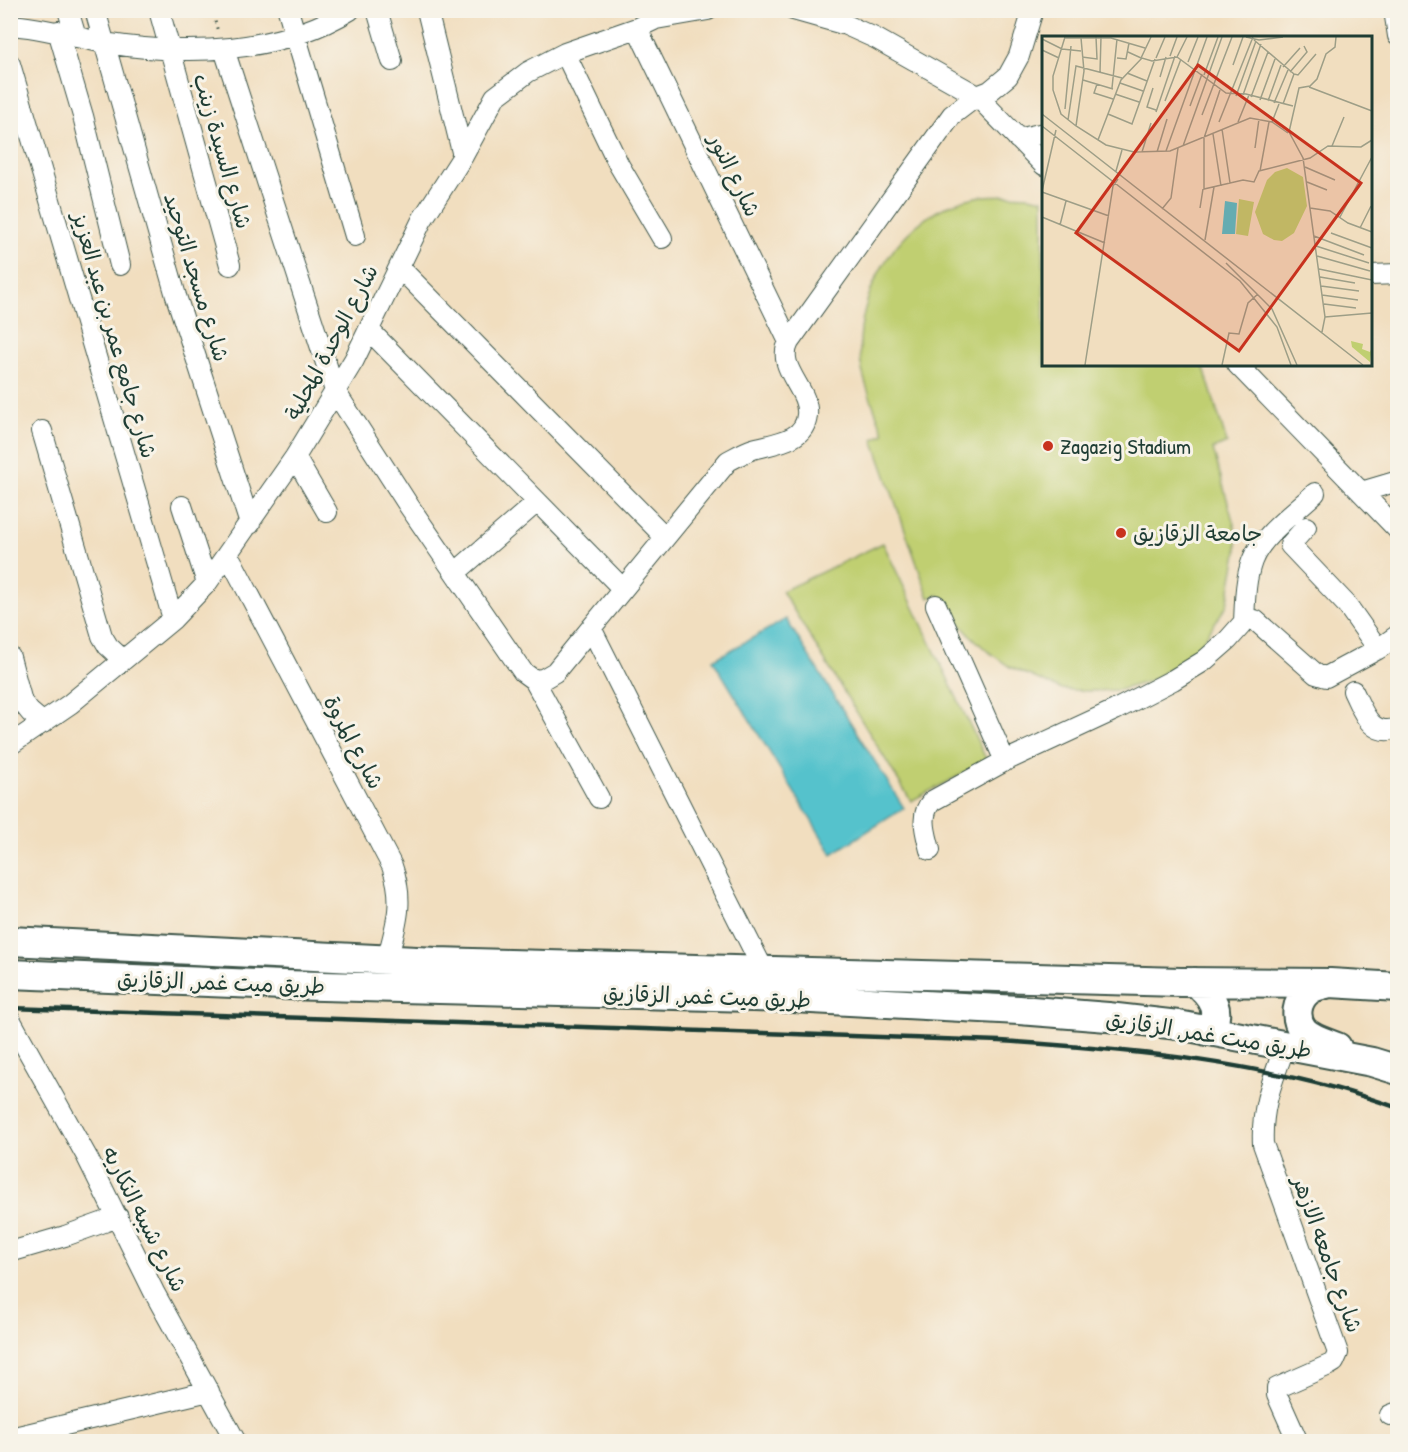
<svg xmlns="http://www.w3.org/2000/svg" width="1408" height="1452" font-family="'Patrick Hand','Playpen Sans Arabic',sans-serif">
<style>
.green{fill:#c0cf71;stroke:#708652;stroke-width:1.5}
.water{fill:#54c2cc;stroke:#3a8080;stroke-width:1.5}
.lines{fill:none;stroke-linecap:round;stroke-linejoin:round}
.minor-casing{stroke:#3e5549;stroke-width:22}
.highway-casing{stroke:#3e5549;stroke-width:32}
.path{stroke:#3e5549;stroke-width:3;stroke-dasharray:1.5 4.5;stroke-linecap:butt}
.minor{stroke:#fff;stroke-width:20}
.highway{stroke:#fff;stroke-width:28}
.rail{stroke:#1f3d34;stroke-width:4.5}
.poi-dot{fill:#c8321e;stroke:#f7f3e8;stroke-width:2}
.labels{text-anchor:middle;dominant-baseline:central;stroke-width:6;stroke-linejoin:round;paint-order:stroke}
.street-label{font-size:22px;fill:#1f3d34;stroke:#f7f3e8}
.poi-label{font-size:22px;fill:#1f3d34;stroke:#f7f3e8;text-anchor:start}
.inset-road{fill:none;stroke:#9d9e87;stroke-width:1.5}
.view{fill:#c8321e;fill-opacity:0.15;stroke:#c8321e;stroke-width:3}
.inset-edge{fill:none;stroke:#1f3d34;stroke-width:3}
</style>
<rect width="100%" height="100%" fill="#f7f3e8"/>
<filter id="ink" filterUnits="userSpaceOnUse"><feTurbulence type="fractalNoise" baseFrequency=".0167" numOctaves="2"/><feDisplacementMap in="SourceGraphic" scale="12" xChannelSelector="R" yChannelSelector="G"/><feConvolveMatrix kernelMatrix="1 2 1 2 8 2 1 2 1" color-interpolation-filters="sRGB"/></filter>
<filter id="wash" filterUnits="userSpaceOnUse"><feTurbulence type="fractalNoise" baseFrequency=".008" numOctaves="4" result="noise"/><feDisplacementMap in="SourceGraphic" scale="24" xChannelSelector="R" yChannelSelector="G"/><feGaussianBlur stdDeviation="1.35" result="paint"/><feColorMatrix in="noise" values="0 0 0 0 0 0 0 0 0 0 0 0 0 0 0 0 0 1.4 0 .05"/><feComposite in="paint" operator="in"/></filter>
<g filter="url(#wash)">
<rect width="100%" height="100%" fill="#f1debf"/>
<path class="green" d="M 1004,195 L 1029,196 L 1043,199 L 1044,364 L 1203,365 L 1227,443 L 1213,449 L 1237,535 L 1237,553 L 1227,605 L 1198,648 L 1177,665 L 1150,681 L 1119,690 L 1089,691 L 1060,689 L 1010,667 L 986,650 L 967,632 L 951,613 L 939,595 L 929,598 L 873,439 L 884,434 C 877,415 863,382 861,364 C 852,292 902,210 976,197 C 985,195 995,196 1004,195 Z
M 883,543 L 987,761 L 911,801 L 782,591 Z"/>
<path class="water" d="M 786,619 L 904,808 L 832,854 L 713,660 Z"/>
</g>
<g filter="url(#ink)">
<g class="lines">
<g class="minor-casing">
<path id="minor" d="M 68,10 L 76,37
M 95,10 L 176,296 L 250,524
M 159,10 L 230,265
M 288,10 L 355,236
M 377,10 L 392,61
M 427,10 L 463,156
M 793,10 L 846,25 L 875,38 L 969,91 L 977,96 L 1044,165
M 1394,10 L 1398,36
M 10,25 C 43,27 73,37 105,43 C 186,56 278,54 350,10
M 637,28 L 789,342
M 58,31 L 83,116 L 120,265
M 224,49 L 335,391 L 409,506 L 523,672 L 534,680 L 543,679 L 555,672 L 728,461 C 736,457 744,452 753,449 C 773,443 805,442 807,415 C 810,389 775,368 789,342 L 952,115 L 977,96 L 990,91 L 1008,76 L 1019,56 L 1033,10
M 565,53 L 619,165 L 662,238
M 10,64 L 173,619
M 1018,139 L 1044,133
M 399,267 L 665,537
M 1370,275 L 1398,274
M 369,330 L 623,589
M 1237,364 L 1398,530
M 42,431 L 102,636 L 108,646 L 123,660
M 295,457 L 327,512
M 1361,492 L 1398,481
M 182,506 L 207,583
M 1306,527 L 1290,545 L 1347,605 L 1378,649
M 228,554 L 392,866 C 405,902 396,925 387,960
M 455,573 L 537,502
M 936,605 L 1005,761
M 1244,622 C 1245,602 1245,580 1252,561 C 1261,536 1296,511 1315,493
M 591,628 L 764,971
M 10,657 L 22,702 L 30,712 L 43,723
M 534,680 L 599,798
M 1353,691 C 1363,711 1370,738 1398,728
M 10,745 L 70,704 L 173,619 L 207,583 L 295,457 L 354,360 L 422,220 L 463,156 L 495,97 L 528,72 L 565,53 L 637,28 L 656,19 L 708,10
M 930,850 C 926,833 919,815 932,801 L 1005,761 L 1115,710 L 1173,680 L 1204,661 L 1228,640 L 1244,622 L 1249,619 L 1255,620 L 1316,674 L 1326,677 L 1378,649 L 1398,635
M 10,1019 L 87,1157 L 154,1292 L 236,1442
M 1285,1046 C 1273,1080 1261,1106 1263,1144 L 1338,1353 L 1334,1362 L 1329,1365 L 1277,1388 L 1277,1395 L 1298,1442
M 10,1252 L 65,1236 L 118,1217
M 1390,1415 L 1398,1412
M 10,1438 L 209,1391"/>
</g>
<g class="highway-casing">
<path id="highway" d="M 10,941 L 437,962 L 1181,982 L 1330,983 L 1398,987
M 10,974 L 283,985 L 793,998 L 1019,1010 L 1108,1017 L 1178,1025 L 1372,1062 L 1398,1070
M 1195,982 C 1212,995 1224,1013 1207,1031
M 1330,983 C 1322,985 1314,986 1308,991 C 1296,1001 1294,1018 1303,1030 C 1311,1039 1327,1043 1337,1047"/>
</g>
<path class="path" d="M 212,10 L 218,32"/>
<use href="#minor" class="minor"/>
<use href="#highway" class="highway"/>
<path class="rail" d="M 10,1008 L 1000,1041 C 1134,1050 1271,1062 1398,1108"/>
</g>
</g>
<g class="poi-dot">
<circle cx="1048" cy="446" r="6"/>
<circle cx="1121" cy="533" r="6"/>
</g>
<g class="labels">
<g class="street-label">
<text transform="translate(223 151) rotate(74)">شارع السيدة زينب</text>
<text transform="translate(735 175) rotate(64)">شارع النور</text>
<text transform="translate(197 277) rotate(73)">شارع مسجد التوحيد</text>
<text transform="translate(115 335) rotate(74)">شارع جامع عمر بن عبد العزيز</text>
<text transform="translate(331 342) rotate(-62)">شارع الوحدة المحلية</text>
<text transform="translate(354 742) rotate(62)">شارع المروة</text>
<text transform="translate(221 982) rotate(2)">طريق ميت غمر, الزقازيق</text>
<text transform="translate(707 996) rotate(2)">طريق ميت غمر, الزقازيق</text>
<text transform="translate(1209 1034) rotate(9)">طريق ميت غمر, الزقازيق</text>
<text transform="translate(145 1219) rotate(63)">شارع شيبه النكاريه</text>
<text transform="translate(1328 1254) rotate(70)">شارع جامعه الازهر</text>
</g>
<g class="poi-label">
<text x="1060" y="446">Zagazig Stadium</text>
<text x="1133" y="533">جامعة الزقازيق</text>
</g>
</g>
<g transform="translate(1042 36)">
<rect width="330" height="330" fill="#f1debf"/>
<path d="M 245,132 L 261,141 L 265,170 L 252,197 L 240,205 L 232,204 L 221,198 L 213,176 L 225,144 L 233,136 ZM 197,163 L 212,166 L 206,200 L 194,198 ZM 309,305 L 321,308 L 320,313 L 328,316 L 330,311 L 328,326 L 310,311 Z" fill="#c0cf71"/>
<path d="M 183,165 L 195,167 L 193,198 L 180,198 Z" fill="#54c2cc"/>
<path class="inset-road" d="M 23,1 L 11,40 L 11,54 L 19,78 L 34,90M 204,1 L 217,4 L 241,1M 23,2 L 69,2 L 103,12M 39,2 L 42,35 L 34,90 L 64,109 L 92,116 L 128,115 L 208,82 L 230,86 L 246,97M 0,3 L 20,13 L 39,15M 212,4 L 252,38M 0,14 L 17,22M 86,16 L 99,22 L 109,1M 128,20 L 135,1M 40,21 L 55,23 L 54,1M 135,21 L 145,1M 75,22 L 84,23 L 87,7M 114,22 L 123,1M 146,26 L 156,1M 191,29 L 201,1M 241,31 L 258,12M 58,36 L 59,1M 248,36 L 265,16 L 262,10M 85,37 L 105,45M 252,38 L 256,39 L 274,18M 162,39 L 176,1M 118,41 L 124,21M 41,44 L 71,53M 78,47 L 101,55M 55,48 L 52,57 L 71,63M 267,51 L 330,75M 70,52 L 75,3M 111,52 L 105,71 L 114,74M 178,54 L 162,102 L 162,153 L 201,144 L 212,146 L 217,135 L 268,122 L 286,110 L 319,111 L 330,104M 73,58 L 97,66M 201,59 L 219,8M 194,60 L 214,5M 209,61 L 226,16M 218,64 L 233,23M 123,65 L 139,23M 226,65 L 239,29M 232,67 L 246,34M 241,68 L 252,38M 148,70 L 160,38M 23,73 L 29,10M 114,76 L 133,20M 0,78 L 321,329M 66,78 L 90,88 L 113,23M 160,79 L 190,1M 26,84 L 34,30 L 80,42M 177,86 L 211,1M 196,86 L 207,59M 230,86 L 237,68M 0,90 L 198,245 L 235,291 L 249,329M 180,93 L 188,147M 171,98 L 179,150M 56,104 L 79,44 L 100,22 L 110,25 L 135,21 L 184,57 L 204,58 L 251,70M 141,110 L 180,1M 290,110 L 302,81M 213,112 L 217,83M 124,115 L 165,1M 100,116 L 109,87M 115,116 L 125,83M 263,131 L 293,144M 74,135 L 80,114M 218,135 L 227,86M 265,146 L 285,154M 0,155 L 14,94M 0,156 L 67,180M 158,172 L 161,153M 268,172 L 288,175 L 306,187 L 330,196M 120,173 L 129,162 L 136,112M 0,181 L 63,207M 298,181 L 330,121M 18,189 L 24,165M 318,192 L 329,170M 289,197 L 330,212M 272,200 L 322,219M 163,204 L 172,151M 274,210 L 327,227M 275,220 L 328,235M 184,227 L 230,273 L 255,329M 277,233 L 330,244M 278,241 L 313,247M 279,250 L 317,255M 280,259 L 316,264M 282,268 L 314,272M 283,281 L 330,277M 280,296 L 283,281 L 261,122 L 247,96 L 257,52 L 268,50 L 275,43 L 284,18 L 293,11 L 294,1M 43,329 L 71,150 L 76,143M 180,329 L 187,297 L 197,298 L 206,267 L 216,258"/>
<path class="view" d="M 156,29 L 319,147 L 197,315 L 34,197 Z"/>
<rect width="330" height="330" class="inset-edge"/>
</g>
<rect width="1408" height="1452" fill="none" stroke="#f7f3e8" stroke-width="36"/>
</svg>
